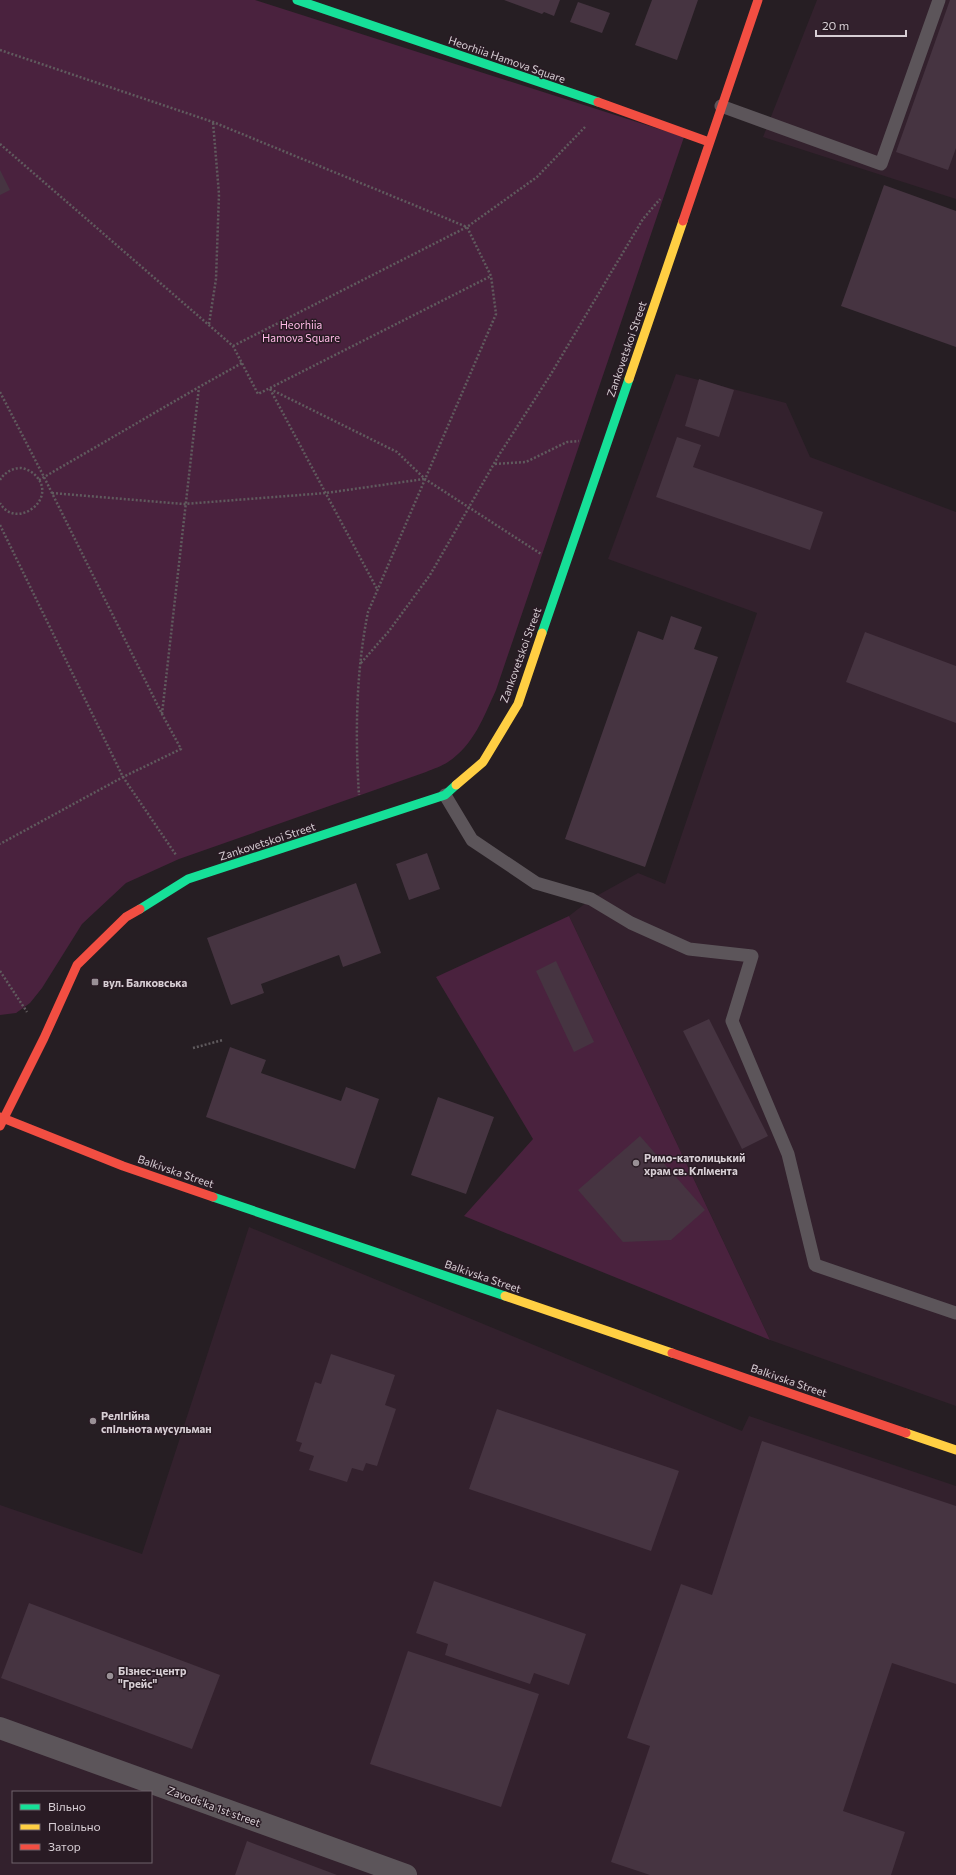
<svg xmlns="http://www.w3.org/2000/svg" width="956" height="1875" font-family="Commissioner,sans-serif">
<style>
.built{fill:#33212d;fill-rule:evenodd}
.green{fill:#4a223e}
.building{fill:#463441}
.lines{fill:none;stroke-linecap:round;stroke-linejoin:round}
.path{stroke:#605b5e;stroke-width:2.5;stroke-dasharray:2 2;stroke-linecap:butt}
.lane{stroke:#5c555a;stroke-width:13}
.street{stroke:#5c555a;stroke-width:22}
.fast{stroke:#16e098;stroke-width:9}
.slow{stroke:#ffcf43;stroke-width:9}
.jam{stroke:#f24e42;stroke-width:9}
.poi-dot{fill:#999096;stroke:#291b24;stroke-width:1.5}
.labels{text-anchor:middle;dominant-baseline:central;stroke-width:3;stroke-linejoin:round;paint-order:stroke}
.street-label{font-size:11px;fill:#d7ced4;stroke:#291b24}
.park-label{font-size:11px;fill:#ffbae6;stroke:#291b24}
.poi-label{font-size:11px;font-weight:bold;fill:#d7ced4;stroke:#291b24;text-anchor:start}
</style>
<rect width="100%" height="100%" fill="#261e23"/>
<path class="built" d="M 817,0 L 956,0 L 956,199 L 763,137 Z
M 676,374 L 786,403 L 810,457 L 956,512 L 956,1406 L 770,1340 L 569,916 L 591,899 L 638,873 L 665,884 L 757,613 L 608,559 Z
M 249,1227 L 742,1431 L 749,1416 L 956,1486 L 956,1875 L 0,1875 L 0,1505 L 142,1554 ZM 13,1792 L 151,1792 L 151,1862 L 13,1862 Z"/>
<path class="green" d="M 0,0 L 255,0 L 684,137 L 496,690 C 484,716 474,745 448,762 C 442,766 433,769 426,772 L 179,859 L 126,883 L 82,924 L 42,988 L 30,1003 L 16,1013 L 0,1015 Z
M 569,916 L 770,1340 L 464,1216 L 533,1139 L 436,977 Z"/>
<path class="building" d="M 504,0 L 560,0 L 554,16 L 544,12 L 542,14 Z
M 652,0 L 698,0 L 677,60 L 635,45 Z
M 950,0 L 956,0 L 956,148 L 948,170 L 896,152 Z
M 578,2 L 610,13 L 602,33 L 570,22 Z
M 0,170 L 10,190 L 0,195 Z
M 884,185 L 956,211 L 956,347 L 841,306 Z
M 699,379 L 734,390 L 719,437 L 685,426 Z
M 677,437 L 701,445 L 693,467 L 823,512 L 810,550 L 656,497 Z
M 671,616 L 702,627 L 694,649 L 718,657 L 645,867 L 565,839 L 638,631 L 663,640 Z
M 865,632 L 956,666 L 956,723 L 846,682 Z
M 427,853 L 440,889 L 409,900 L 396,864 Z
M 356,883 L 381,953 L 343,967 L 339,955 L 261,984 L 264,993 L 231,1005 L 207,938 Z
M 556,961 L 594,1042 L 574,1052 L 536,971 Z
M 709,1019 L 768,1136 L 742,1149 L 683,1031 Z
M 230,1047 L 266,1060 L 261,1073 L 341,1101 L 346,1087 L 379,1099 L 355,1169 L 206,1117 Z
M 438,1097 L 494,1117 L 466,1194 L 411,1175 Z
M 640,1136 L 705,1210 L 671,1240 L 623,1242 L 578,1190 Z
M 331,1354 L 395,1375 L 385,1405 L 396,1409 L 377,1466 L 366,1463 L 363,1471 L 352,1468 L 347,1482 L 309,1470 L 314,1456 L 299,1451 L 302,1443 L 296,1441 L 315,1382 L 321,1384 Z
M 497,1409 L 679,1471 L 651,1551 L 469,1489 Z
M 762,1441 L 956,1506 L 956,1684 L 892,1663 L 843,1811 L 905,1832 L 891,1875 L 650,1875 L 611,1862 L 650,1746 L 627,1738 L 681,1584 L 712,1595 Z
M 434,1581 L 586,1634 L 569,1685 L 534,1673 L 530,1684 L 445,1655 L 448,1644 L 416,1633 Z
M 29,1603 L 220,1675 L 192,1749 L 1,1678 Z
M 408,1651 L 539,1694 L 501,1807 L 370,1764 Z
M 247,1841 L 337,1875 L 235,1875 Z"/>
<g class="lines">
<path class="path" d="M 0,50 L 213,122 L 467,227 L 491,276 L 496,314 L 368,612 C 356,671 355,735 359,795
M 0,144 L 233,346 L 258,394 L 491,276
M 209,324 L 216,279 L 219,194 L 213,122
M 233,346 L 467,227 L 537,177 L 585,127
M 270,389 L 397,452 L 425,479 L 541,554
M 270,389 L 377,589
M 0,392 L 44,477 L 162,714 L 181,749 L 123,777 L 0,844
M 495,464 L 526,462 L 567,442 L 579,441
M 0,480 C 4,473 12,468 21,468 C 27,469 33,472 37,477 C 57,501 15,530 0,503
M 39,480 L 199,387 L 242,363
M 52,493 L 184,504 L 326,493 L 424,479
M 0,525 L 123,777 L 176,855
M 361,663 L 389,631 L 430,575 L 499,455 L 551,374 L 609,276 L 643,219 L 660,199
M 162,714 L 199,387
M 0,971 L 27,1012
M 193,1048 L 223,1040"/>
<path class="lane" d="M 721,106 L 881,164 L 939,0
M 445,795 L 472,840 L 536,883 L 591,899 L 631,923 L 689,949 L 752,956 L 732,1021 L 788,1154 L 815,1265 L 956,1313"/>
<path class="street" d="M 0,1728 L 406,1875"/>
<path class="fast" d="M 297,0 L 598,102
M 542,633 L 629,379
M 140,909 L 188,879 L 445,795 L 456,785
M 213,1197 L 505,1296"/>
<path class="slow" d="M 629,379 L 683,221
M 456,785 L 483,762 L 518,704 L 542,633
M 505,1296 L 672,1353
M 906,1433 L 956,1450"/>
<path class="jam" d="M 598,102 L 709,142
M 683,221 L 758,0
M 0,1117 L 123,1166 L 213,1197
M 0,1126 L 44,1038 L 77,965 L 126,917 L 140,909
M 672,1353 L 906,1433"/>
</g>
<g class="poi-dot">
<rect x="91" y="978" width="8" height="8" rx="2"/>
<circle cx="636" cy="1163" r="4"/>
<circle cx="93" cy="1421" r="4"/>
<circle cx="110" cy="1676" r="4"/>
</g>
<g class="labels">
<g class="street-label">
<text transform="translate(507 59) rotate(19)">Heorhiia Hamova Square</text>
<text transform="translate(626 349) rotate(-71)">Zankovetskoi Street</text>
<text transform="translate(520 655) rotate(-70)">Zankovetskoi Street</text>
<text transform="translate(267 841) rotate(-18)">Zankovetskoi Street</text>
<text transform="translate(176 1171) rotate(19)">Balkivska Street</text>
<text transform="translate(483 1276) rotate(19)">Balkivska Street</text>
<text transform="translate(789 1380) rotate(19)">Balkivska Street</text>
<text transform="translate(214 1806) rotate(20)">Zavods'ka 1st street</text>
</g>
<g class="park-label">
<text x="301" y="324">Heorhiia<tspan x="301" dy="13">Hamova Square</tspan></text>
</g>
<g class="poi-label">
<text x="103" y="982">вул. Балковська</text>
<text x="644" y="1157">Римо-католицький<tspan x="644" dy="13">храм св. Клімента</tspan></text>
<text x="101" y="1415">Релігійна<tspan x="101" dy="13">спільнота мусульман</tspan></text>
<text x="118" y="1670">Бізнес-центр<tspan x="118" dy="13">"Грейс"</tspan></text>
</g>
</g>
<rect x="12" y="1791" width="140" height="72" fill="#291b24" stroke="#6f636a"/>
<rect x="20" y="1804" width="20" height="6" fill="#16e098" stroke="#6f636a"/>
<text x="48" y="1811" font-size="12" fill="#d7ced4">Вільно</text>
<rect x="20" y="1824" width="20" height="6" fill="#ffcf43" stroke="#6f636a"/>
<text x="48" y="1831" font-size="12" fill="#d7ced4">Повільно</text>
<rect x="20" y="1844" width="20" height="6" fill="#f24e42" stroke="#6f636a"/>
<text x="48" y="1851" font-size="12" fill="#d7ced4">Затор</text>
<path d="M816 30v6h90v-6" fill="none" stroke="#d7ced4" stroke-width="2"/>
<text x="822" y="30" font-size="12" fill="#d7ced4" stroke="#291b24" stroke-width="3" paint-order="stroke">20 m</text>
</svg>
